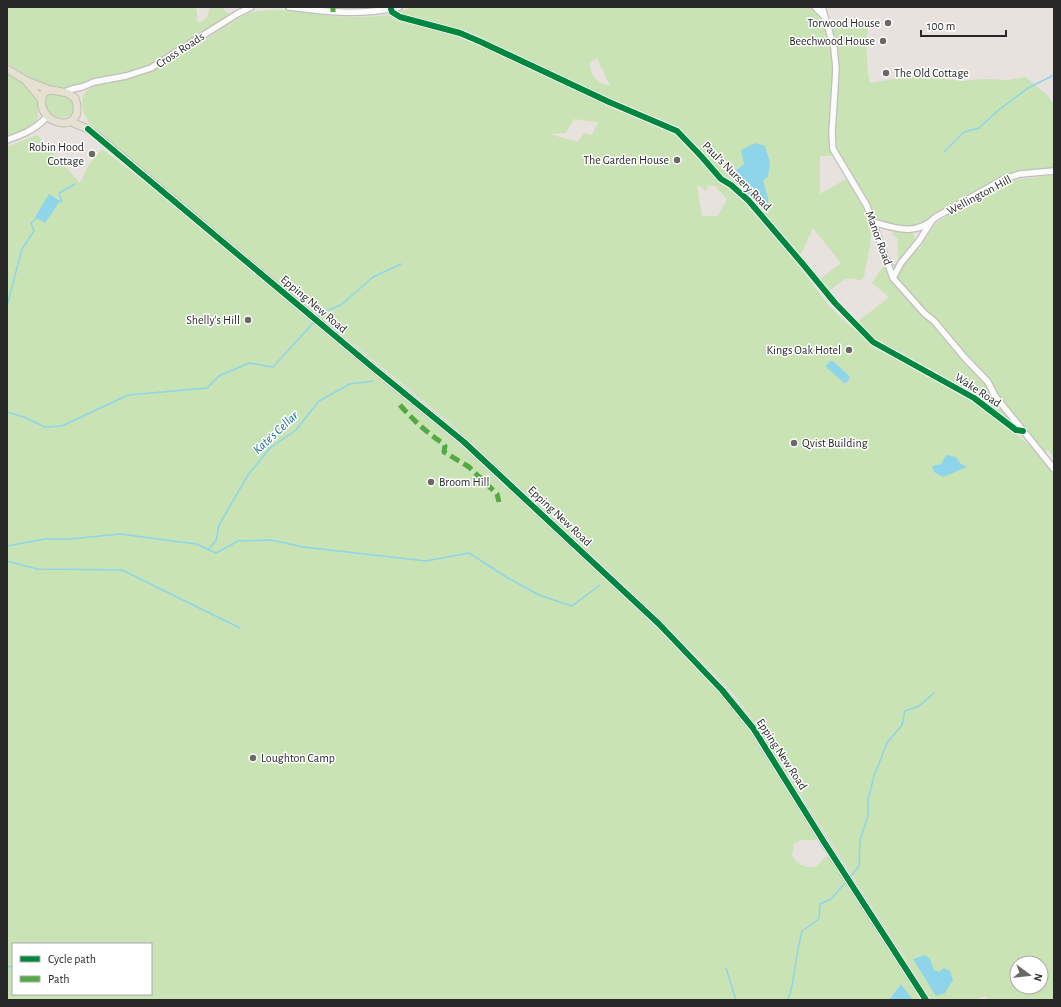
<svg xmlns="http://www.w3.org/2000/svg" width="1061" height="1007" font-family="'Alegreya Sans',sans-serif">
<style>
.green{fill:#c9e3b4;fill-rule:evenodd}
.water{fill:#8ed5ea}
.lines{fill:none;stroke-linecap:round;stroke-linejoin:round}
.stream{stroke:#8ed5ea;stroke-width:1.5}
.minor-casing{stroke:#c0bebf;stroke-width:8}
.major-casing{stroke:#bfbdbc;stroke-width:9}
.minor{stroke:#fbfbfa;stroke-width:5.5}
.major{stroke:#e6e0d1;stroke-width:7}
.quiet{stroke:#53aa44;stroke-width:5;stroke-dasharray:10 5;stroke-linecap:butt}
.cycleway-casing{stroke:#fff;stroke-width:8}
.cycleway{stroke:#00873e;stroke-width:6}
.poi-dot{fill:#6b6967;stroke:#fff;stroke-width:1.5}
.labels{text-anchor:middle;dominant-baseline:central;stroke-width:3;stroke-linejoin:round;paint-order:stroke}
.poi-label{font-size:12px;fill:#282828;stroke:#fff;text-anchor:end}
.street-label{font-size:12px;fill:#282828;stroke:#fff}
.water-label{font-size:13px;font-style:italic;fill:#0b6c99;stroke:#fff}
</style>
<rect width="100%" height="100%" fill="#e7e2dd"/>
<path class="green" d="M 7,7 L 195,7 L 197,11 L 197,21 L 200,23 L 207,17 L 210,7 L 221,7 L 230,15 C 207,30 185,48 161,60 C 141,70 118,75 97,80 C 85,84 71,89 59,88 C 40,87 22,73 7,63 Z
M 412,7 L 810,7 L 819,16 L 827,32 L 834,55 L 831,150 L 832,156 L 820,156 L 820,194 L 846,179 C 854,190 864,202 869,216 C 875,236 867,257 864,277 L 860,281 C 845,275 843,281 830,290 L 820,279 L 841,263 L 813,228 L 797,263 L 829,306 L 851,327 L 889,297 L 872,283 L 886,262 L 898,265 L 898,239 L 891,233 L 911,229 L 919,249 L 936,223 L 994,187 L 1015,180 L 1054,175 L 1054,460 L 1048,449 L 1045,453 L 996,417 L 1042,456 L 1054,475 L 1054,1000 L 988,1000 L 986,996 L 974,1000 L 932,1000 L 749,714 L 730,690 L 697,656 L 632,592 L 450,423 L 185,206 L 90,124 C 85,116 78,103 85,93 C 92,82 128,80 142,74 C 180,60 212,33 248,13 C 284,5 313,16 349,17 C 362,17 378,17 392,14 C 399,13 405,9 412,7 ZM 597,58 L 610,86 C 595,82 593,77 589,63 ZM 574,119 L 598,122 L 592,135 L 584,133 L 578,142 L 549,134 L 566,133 ZM 765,146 L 770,162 L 763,180 L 767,211 L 742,188 L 736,170 ZM 709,185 L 715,186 L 727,199 L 718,216 L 702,216 L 697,186 L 701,186 L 705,191 ZM 968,385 L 995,416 L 973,402 ZM 1017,963 L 1041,963 L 1041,987 L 1017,987 Z
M 870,18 C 865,40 866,62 870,83 L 924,74 L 936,78 L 963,81 L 983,79 L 1008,80 L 1025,77 L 1046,94 L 1054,104 L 1054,169 L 1014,174 L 924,223 L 912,228 L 885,224 L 878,220 L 874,215 L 869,204 L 837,150 L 835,139 L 839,63 L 836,46 L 830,29 L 832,24 C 846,27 857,23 870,18 Z
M 7,73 C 24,84 40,90 38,114 C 38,118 37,123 35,126 C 31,131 13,136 7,139 Z
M 50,94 L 66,95 L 72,100 L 74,111 C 69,120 53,119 47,112 C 45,109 44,103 43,99 Z
M 37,135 L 80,183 L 89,164 L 102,149 L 166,198 L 391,386 L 501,480 L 688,658 L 720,693 L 750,732 L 818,838 L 815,840 L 802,840 L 794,844 L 792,855 C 795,862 804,869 813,867 C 819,866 822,860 826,856 L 829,857 L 836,864 L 920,1000 L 913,1000 L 901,984 L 889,1000 L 7,1000 L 7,147 ZM 13,944 L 151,944 L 151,994 L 13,994 Z"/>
<path class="water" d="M 756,143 L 765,146 L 770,162 L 768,177 L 763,180 L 768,198 L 768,211 L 742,188 L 736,170 L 744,164 L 741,150 Z
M 49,194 L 60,201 L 45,223 L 35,217 Z
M 830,361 L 833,361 L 849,376 L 850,378 L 846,383 L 844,383 L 827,368 L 826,366 Z
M 946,455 L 956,457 L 960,463 L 967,467 L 943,477 L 934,472 L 932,466 L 941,464 Z
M 925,955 L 930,959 L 934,970 L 939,972 L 944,968 L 950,971 L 953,980 L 945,993 L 936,996 L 913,959 Z
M 901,984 L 913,1000 L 889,1000 Z"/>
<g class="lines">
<path class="stream" d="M 944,152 L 964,132 L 979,128 L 1000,109 L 1028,88 L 1054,75
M 60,201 L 62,202 L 59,193 L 75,184
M 7,306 L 22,249 L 34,231 L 31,223 L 37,218
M 318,317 L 323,312 L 341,305 L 373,277 L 401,264
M 7,412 L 24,417 L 45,427 L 62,426 L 128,395 L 207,388 L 219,376 L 249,363 L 273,367 L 314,322
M 7,546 L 45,539 L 69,539 L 120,534 L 196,544 L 216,553 L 238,541 L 271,540 L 303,547 L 426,561 L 469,553 L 508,578 L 539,595 L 572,606 L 600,585
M 208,549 L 216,541 L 219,525 L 248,475 L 270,448 L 296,430 L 319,401 L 350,384 L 373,381
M 7,561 L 37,569 L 122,570 L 240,628
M 850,877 L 859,866 L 860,840 L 868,816 L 868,800 L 874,776 L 887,743 L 902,725 L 905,711 L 919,706 L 934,693
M 7,966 L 13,967
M 726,968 L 736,1000
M 788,1000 L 792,986 L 798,949 L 802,931 L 819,919 L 820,904 L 831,899 L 846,882"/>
<g class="minor-casing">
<path id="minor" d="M 289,7 C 328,12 361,16 399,7
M 815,7 L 823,15
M 822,7 L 834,48 L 836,69 L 832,133 L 833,149 L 867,206 L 893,278 L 925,314 L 934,321 L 965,358 L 988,382 L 995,396 L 1054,469
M 391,9 L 392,12 L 400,17 L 460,33 L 481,42 L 609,102 L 677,131 L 701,156 L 721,179 L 731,185 L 748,200 L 802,263 L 835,303 L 873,342 L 974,398 L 1016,430 L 1023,431
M 64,92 L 72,89 L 82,87 L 94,82 L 126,76 L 151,68 L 237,14 L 251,7
M 7,140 C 24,134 34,130 47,117
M 873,222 C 896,228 915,237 936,217 L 1004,179 L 1020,174 L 1054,171
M 893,278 L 901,263 L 919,241 L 931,222"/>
</g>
<g class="major-casing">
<path id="major" d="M 7,69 L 27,81 L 50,90
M 27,82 L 41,99
M 52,90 L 67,93 L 75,98 C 89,138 29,125 44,92 Z
M 71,122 L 88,129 L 96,135 L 371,366 L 464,442 L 659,624 L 722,690 L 753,728 L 824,842 L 926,1000"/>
</g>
<use href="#minor" class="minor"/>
<use href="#major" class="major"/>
<path class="quiet" d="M 333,12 L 333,7
M 400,405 C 413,420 427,433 444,444 L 445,446 L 444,452 L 469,467 L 497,494 L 499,502"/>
<g class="cycleway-casing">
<path id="cycleway" d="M 391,9 L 392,12 L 400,17 L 460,33 L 481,42 L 609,102 L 677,131 L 701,156 L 721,179 L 731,185 L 748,200 L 802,263 L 835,303 L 873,342 L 974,398 L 1016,430 L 1023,431
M 88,129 L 371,366 L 464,442 L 659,624 L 722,690 L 753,728 L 824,842 L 926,1000"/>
</g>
<use href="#cycleway" class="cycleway"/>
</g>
<g class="poi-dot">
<circle cx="888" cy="23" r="4"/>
<circle cx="883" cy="41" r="4"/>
<circle cx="886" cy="73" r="4"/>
<circle cx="92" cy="154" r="4"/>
<circle cx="677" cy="160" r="4"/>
<circle cx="248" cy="320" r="4"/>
<circle cx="849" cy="350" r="4"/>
<circle cx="794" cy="443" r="4"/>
<circle cx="431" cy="482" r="4"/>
<circle cx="253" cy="758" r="4"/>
</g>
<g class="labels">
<g class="poi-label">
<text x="880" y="23">Torwood House</text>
<text x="875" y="41">Beechwood House</text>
<text x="894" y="73" text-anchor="start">The Old Cottage</text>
<text x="84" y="147">Robin Hood<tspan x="84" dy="14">Cottage</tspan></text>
<text x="669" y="160">The Garden House</text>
<text x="240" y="320">Shelly's Hill</text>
<text x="841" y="350">Kings Oak Hotel</text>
<text x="802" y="443" text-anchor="start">Qvist Building</text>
<text x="439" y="482" text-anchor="start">Broom Hill</text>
<text x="261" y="758" text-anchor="start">Loughton Camp</text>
</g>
<g class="street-label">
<text transform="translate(180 50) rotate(-33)">Cross Roads</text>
<text transform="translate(737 176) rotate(45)">Paul's Nursery Road</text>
<text transform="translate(979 195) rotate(-28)">Wellington Hill</text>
<text transform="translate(879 238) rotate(70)">Manor Road</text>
<text transform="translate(314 304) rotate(40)">Epping New Road</text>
<text transform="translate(978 390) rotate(33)">Wake Road</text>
<text transform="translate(560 516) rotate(43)">Epping New Road</text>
<text transform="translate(782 754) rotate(57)">Epping New Road</text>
</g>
<g class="water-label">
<text transform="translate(276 433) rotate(-43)">Kate's Cellar</text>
</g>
</g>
<rect width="1061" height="1007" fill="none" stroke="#282828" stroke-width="16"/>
<rect x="12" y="943" width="140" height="52" fill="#ffffff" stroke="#a9a9a9"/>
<rect x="20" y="956" width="20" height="6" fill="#00873e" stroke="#a9a9a9"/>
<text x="48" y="963" font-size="12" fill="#282828">Cycle path</text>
<rect x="20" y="976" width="20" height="6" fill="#53aa44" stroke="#a9a9a9"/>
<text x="48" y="983" font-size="12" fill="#282828">Path</text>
<g transform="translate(1029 975) rotate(105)"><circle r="19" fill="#ffffff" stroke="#a9a9a9"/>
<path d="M0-3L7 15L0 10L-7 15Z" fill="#6b6967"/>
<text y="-6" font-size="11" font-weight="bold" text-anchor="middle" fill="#282828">N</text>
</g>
<path d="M921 30v6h85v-6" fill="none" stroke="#282828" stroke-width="2"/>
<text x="927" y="30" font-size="12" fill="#282828" stroke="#ffffff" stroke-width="3" paint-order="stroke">100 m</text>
</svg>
